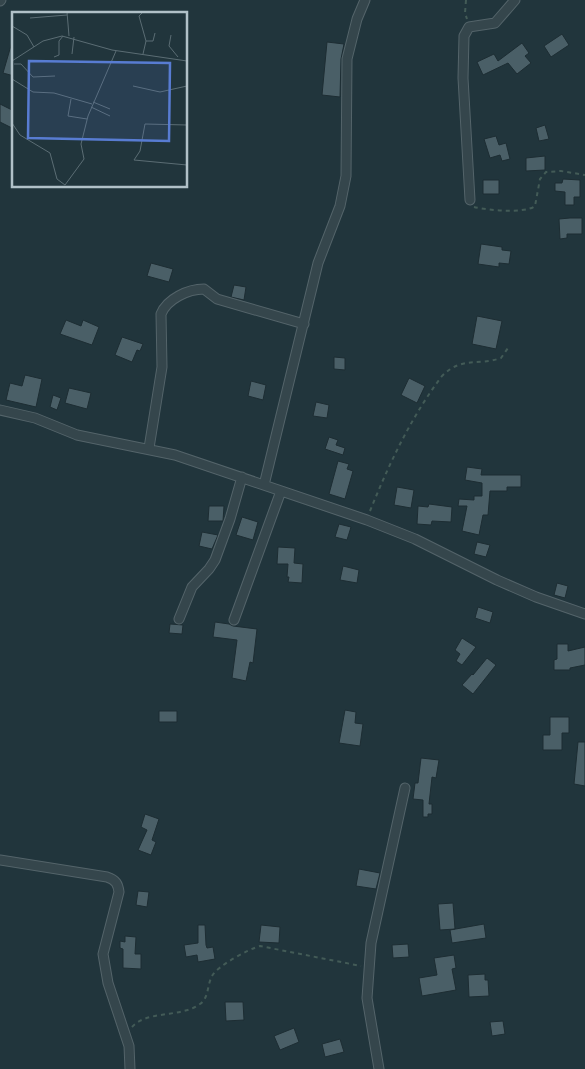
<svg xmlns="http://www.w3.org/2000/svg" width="585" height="1069" font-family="Montserrat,sans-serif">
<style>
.building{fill:#4a5f67;stroke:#1d2d33}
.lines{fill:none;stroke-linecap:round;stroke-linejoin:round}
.street-casing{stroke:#54646a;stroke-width:11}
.path{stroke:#435b57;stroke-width:2;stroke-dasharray:4 4;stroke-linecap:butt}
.street{stroke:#35464c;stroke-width:9}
.inset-road{fill:none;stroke:#5b6d74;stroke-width:1}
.view{fill:#587cd2;fill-opacity:0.15;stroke:#587cd2;stroke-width:2.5}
.inset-edge{fill:none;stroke:#b1c1c8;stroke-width:2.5}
</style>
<rect width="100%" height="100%" fill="#21353c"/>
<path class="building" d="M 562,34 L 569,45 L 551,57 L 544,46 Z
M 12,42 L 14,42 L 14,76 L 3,73 Z
M 327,42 L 344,44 L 341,59 L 340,97 L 322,95 Z
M 522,43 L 529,53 L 525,56 L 531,63 L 517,74 L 508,63 L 483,75 L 477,62 L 494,54 L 498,61 Z
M 0,104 L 14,111 L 14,129 L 0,122 Z
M 545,125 L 549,139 L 539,141 L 536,128 Z
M 496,136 L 499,145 L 506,143 L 510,159 L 502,161 L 500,155 L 490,158 L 484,139 Z
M 545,156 L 545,170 L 526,171 L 526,158 Z
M 563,179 L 580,180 L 580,197 L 574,197 L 574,205 L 565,205 L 565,192 L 555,191 L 555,183 L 562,183 Z
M 483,180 L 499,180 L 499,194 L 483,194 Z
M 570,218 L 582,218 L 582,234 L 567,234 L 567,238 L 560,239 L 559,219 Z
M 481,244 L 502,247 L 502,250 L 511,251 L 509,264 L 499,263 L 499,267 L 478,264 Z
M 151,263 L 173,269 L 169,282 L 147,276 Z
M 234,285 L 246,287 L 244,300 L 231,297 Z
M 477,316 L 502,321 L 496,349 L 472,344 Z
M 66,320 L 81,326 L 83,320 L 99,327 L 92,345 L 60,334 Z
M 122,337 L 143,344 L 140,351 L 137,350 L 132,362 L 115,355 Z
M 334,357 L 345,358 L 345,370 L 334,369 Z
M 25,375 L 42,379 L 36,407 L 6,400 L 10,383 L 22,386 Z
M 409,378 L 425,386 L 417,403 L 401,395 Z
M 251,381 L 266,385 L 263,400 L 248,396 Z
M 69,388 L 91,393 L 87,409 L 65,403 Z
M 53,395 L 61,398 L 57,410 L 50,407 Z
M 316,402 L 329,405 L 327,418 L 313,416 Z
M 329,437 L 338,440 L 336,445 L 345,448 L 343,455 L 325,449 Z
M 338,461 L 349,464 L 347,469 L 353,471 L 345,499 L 329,494 Z
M 467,467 L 482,469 L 481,475 L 521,475 L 521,487 L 507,487 L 507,491 L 490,491 L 488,515 L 483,515 L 479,535 L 462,531 L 467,506 L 458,506 L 459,499 L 474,500 L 474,496 L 482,496 L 482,483 L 465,480 Z
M 397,487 L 414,490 L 411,508 L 394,505 Z
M 429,504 L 452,507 L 451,522 L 432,521 L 431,525 L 417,524 L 418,506 L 428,507 Z
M 209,506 L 224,506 L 223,521 L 208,521 Z
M 242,517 L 258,522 L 253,540 L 236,535 Z
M 339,524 L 351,527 L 347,540 L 335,537 Z
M 202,532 L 218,535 L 212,549 L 199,546 Z
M 477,542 L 490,545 L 486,557 L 474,554 Z
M 278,547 L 295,548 L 294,563 L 303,564 L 302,583 L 288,582 L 289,577 L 287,577 L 288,564 L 277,564 Z
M 343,566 L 359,570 L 357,583 L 340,580 Z
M 557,583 L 568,586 L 565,598 L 554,595 Z
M 478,607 L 493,612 L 490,623 L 475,618 Z
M 215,622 L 229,624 L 233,626 L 257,629 L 253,663 L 250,662 L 246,681 L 232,678 L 237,640 L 213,637 Z
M 170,624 L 183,625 L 182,634 L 169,633 Z
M 462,638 L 476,647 L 462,665 L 456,661 L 460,654 L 455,650 Z
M 557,644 L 568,644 L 568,651 L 585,647 L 585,665 L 570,668 L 570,670 L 554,670 L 554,660 L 557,659 Z
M 487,658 L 496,665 L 473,694 L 462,685 L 472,674 L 473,675 Z
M 345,710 L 356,712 L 355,723 L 363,724 L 360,746 L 339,743 Z
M 159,711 L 177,711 L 177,722 L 159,722 Z
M 550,717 L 569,717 L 569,733 L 562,733 L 562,750 L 543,750 L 543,735 L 550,735 Z
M 578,742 L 585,742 L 585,786 L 574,784 Z
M 421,758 L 439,760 L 436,778 L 432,777 L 429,804 L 432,804 L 432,814 L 428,814 L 428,817 L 423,817 L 423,800 L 413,799 L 415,783 L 418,783 Z
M 145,814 L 159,819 L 152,840 L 156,842 L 151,855 L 138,850 L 147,830 L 141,827 Z
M 359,869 L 380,873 L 376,889 L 356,886 Z
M 138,891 L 149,892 L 147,907 L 136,905 Z
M 453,903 L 455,929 L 440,930 L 438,904 Z
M 484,924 L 486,938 L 452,943 L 450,930 Z
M 198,925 L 205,925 L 206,945 L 207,948 L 213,947 L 215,959 L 198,962 L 197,955 L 186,957 L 184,945 L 198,943 Z
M 261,925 L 280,927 L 279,943 L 259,942 Z
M 125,936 L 136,937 L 135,954 L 141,954 L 141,969 L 123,968 L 123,949 L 120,948 L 120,941 L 125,942 Z
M 408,944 L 409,957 L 393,958 L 392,945 Z
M 454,955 L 456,968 L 452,969 L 456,990 L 422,996 L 419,978 L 437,975 L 434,958 Z
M 485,974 L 485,980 L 488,980 L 489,996 L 469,997 L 468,975 Z
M 225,1002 L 243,1002 L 244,1020 L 226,1021 Z
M 503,1021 L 505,1034 L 492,1036 L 490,1022 Z
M 294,1028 L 299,1042 L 280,1050 L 274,1036 Z
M 340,1039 L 344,1052 L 325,1057 L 322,1044 Z"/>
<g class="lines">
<g class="street-casing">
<path id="street" d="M 0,1 L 1,0
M 470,200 L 463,78 L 464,36 L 469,27 L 495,23 L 515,0
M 0,410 L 35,418 L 77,435 L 175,455 L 367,520 L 415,539 L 497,580 L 536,597 L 585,614
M 149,448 L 162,367 L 161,314 C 167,299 188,289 204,289 L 217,299 L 304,324
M 264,485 L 318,263 L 340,206 L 346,176 L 347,59 L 357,19 L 365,0
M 179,619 L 192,587 L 209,569 L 215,560 L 230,519 L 242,477
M 234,620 L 281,491
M 0,860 L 107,877 C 116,880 118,884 119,892 L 103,954 L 108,983 L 129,1046 L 130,1069
M 379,1069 L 367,998 L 371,943 L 405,788"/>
</g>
<path class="path" d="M 466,0 L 465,13 L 467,19
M 474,207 C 486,210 525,214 535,206 L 540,179 L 546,172 L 561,171 L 585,175
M 370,511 C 389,464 411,417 442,376 C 462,356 478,366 501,358 L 508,348
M 132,1027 C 147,1010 181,1018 200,1004 C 209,998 207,985 212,976 C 217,966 249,949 260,946 L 361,966"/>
<use href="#street" class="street"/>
</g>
<g transform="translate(12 12)">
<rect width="175" height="175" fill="#21353c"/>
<path class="inset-road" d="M 55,0 L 57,24M 131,0 L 127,4 L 134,29 L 131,42M 18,6 L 55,3M 0,14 L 15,23 L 22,35M 159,23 L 157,34 L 166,45M 134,29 L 141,29 L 143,21M 60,42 L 62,25M 42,45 L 47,43 L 47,29 L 51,24M 0,49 L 31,29 L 50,24 L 100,38 L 175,49M 2,52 L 9,52 L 21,65 L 43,64M 0,67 L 21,80 L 42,81 L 80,92M 121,74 L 148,80 L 175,74M 59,87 L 56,104 L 75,107M 81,90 L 98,97M 79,95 L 98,104M 0,111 L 8,123 L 38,141 L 45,167 L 53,173 L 72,147 L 69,132 L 76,104 L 104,39M 175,113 L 133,112 L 128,139 L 122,148 L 175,153"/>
<path class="view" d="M 17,49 L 158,51 L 157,129 L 16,126 Z"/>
<rect width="175" height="175" class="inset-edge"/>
</g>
</svg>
